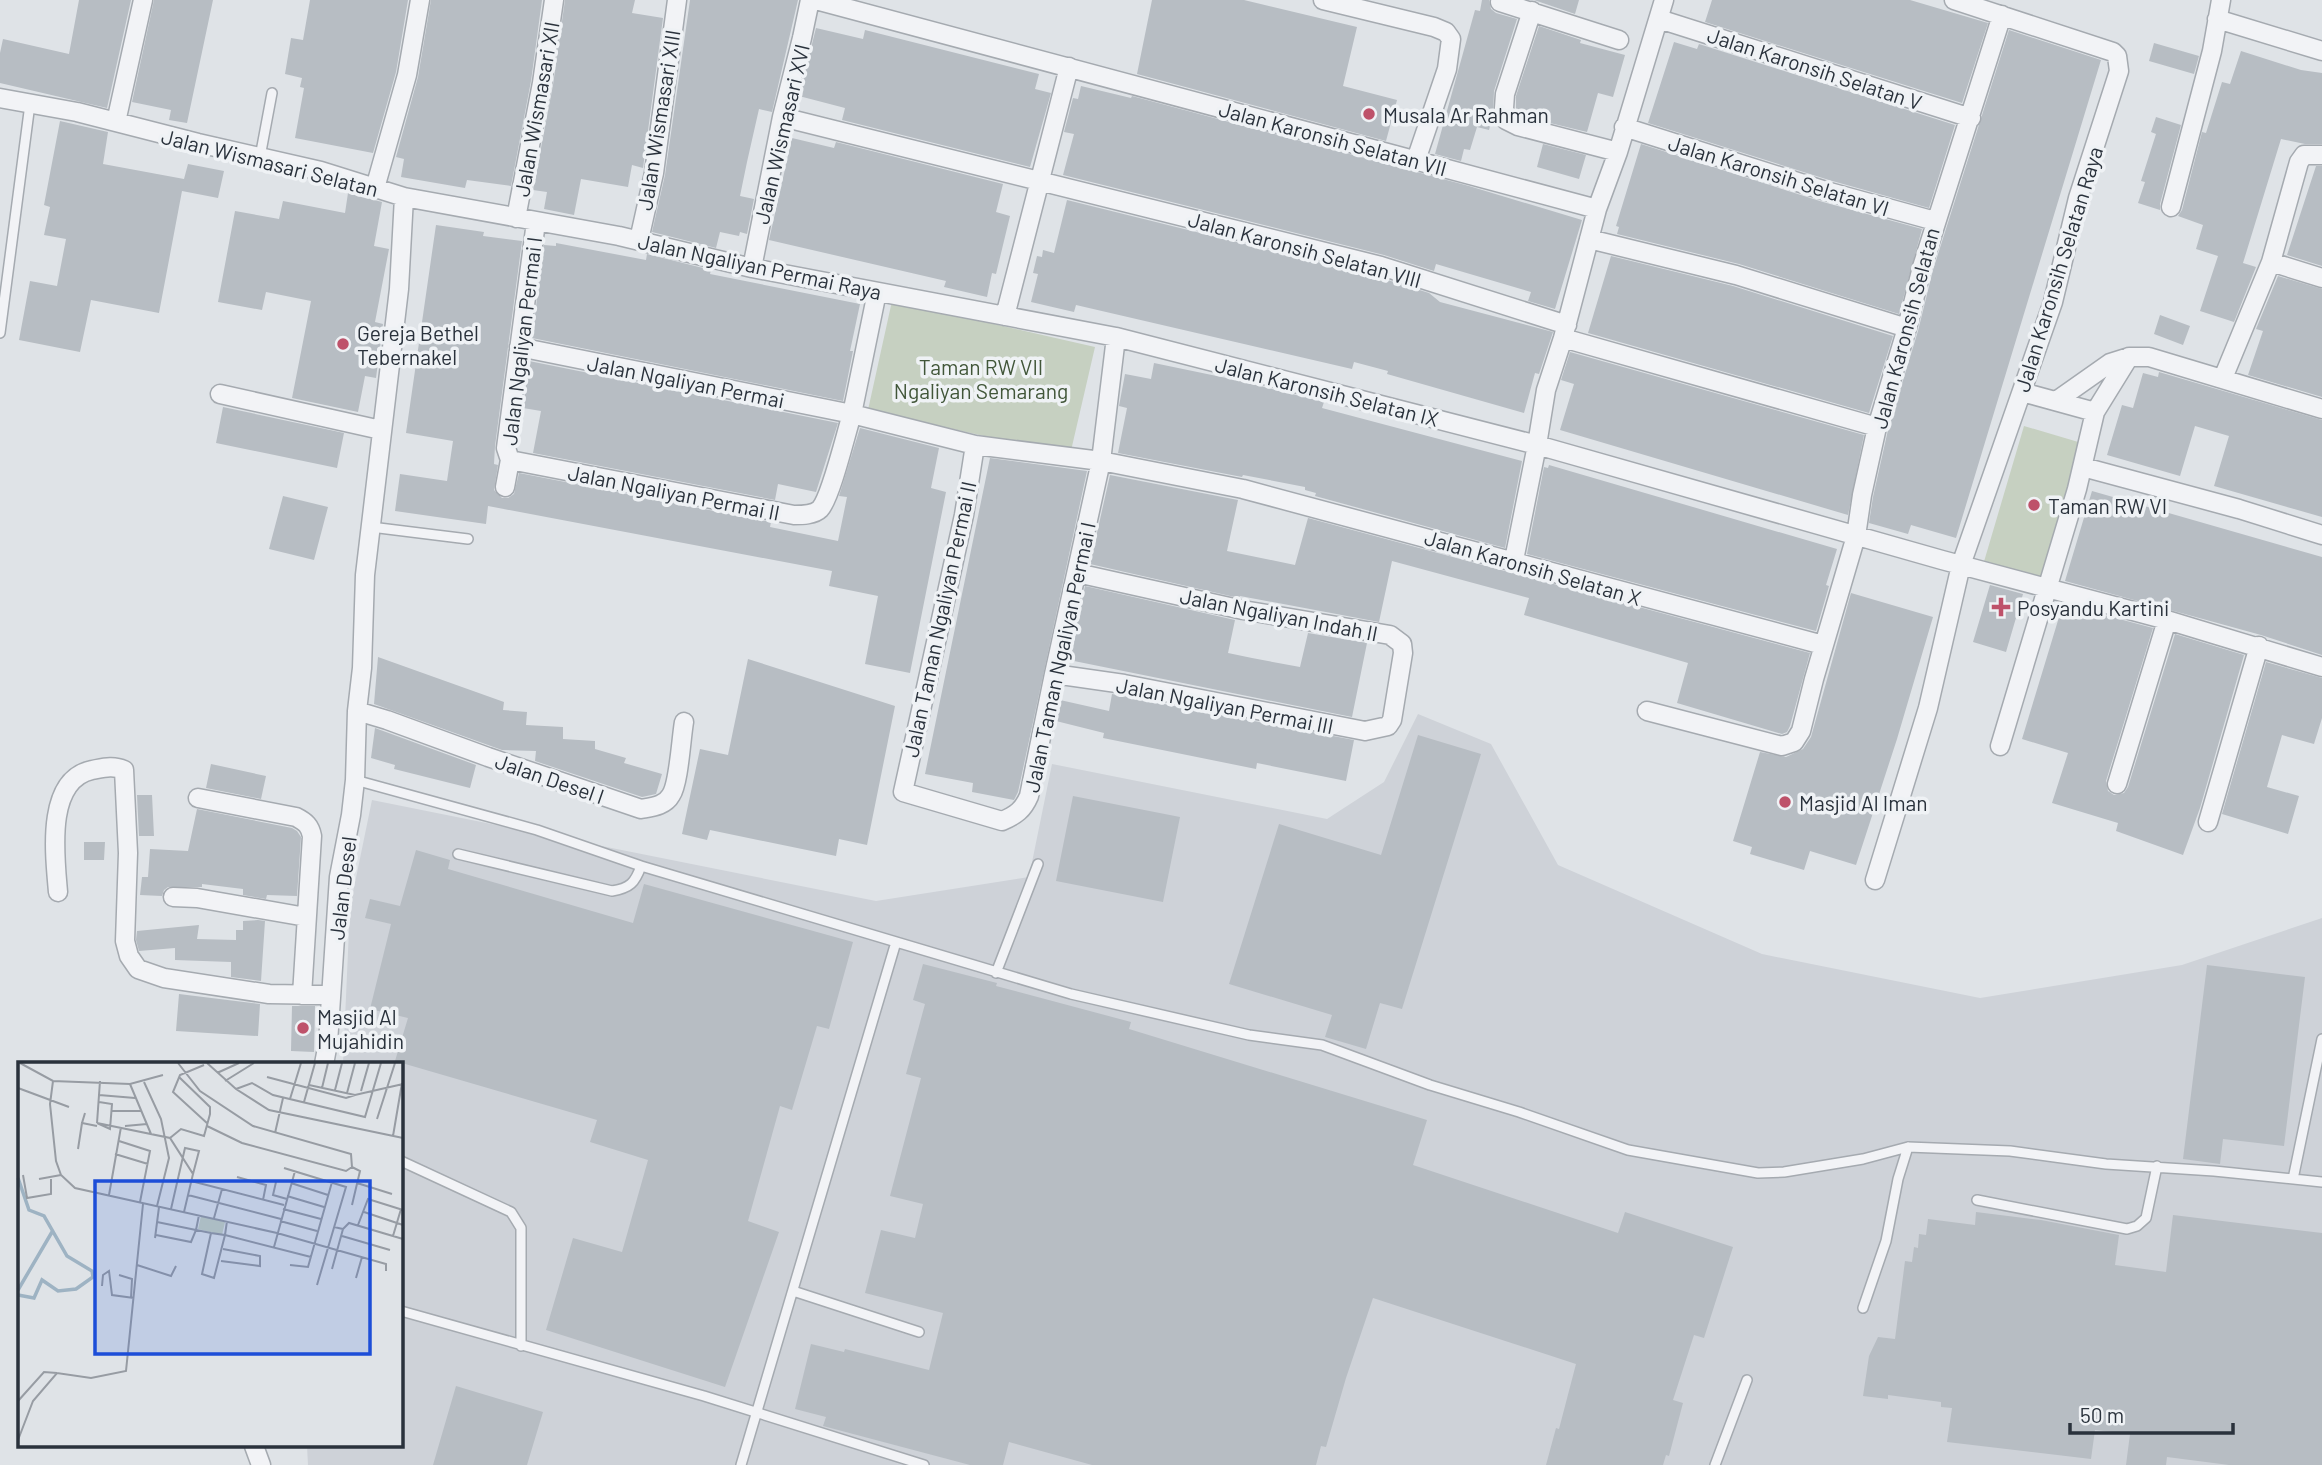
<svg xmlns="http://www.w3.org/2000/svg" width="2322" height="1465" font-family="Barlow,sans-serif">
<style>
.built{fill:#ced2d8}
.green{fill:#c6d0c1}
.building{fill:#b7bdc3}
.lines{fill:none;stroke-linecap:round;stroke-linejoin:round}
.lane-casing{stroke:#a5aab0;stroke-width:12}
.street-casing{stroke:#a5aab0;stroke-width:21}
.lane{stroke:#f2f3f6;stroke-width:9}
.street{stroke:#f2f3f6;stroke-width:18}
.poi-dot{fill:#be526a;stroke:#eff2f5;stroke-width:2.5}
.labels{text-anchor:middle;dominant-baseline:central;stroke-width:7;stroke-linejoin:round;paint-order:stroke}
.street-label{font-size:21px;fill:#2a323c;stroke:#eff2f5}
.poi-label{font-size:21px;fill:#2a323c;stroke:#eff2f5;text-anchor:start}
.park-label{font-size:21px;fill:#415639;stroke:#eff2f5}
.inset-river{fill:none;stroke:#9eb3c3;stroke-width:3.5}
.inset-road{fill:none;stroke:#979ca3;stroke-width:2}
.view{fill:#1d4ed8;fill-opacity:0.15;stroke:#1d4ed8;stroke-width:3.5}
.inset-edge{fill:none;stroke:#2a323c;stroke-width:3.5}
</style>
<rect width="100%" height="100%" fill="#dfe3e7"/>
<path class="built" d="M 1418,714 L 1491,744 L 1558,865 L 1762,954 L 1980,998 L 2182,965 L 2322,918 L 2322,1465 L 308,1465 L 307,1446 L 401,1446 L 401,1064 L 343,1064 L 350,907 L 372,800 L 876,901 L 1029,877 L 1052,764 L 1327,819 L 1384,782 Z"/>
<path class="green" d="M 892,301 L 1095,347 L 1070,455 L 868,410 Z
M 2024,426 L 2085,444 L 2044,583 L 1983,565 Z"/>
<path class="building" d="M 79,0 L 131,0 L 107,108 L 0,83 L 0,53 L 3,39 L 69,54 Z
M 154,0 L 213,0 L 187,123 L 169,120 L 171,110 L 132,102 Z
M 310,0 L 408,0 L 396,72 L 373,153 L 295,138 L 304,88 L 300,87 L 302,78 L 285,74 L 291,38 L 303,40 Z
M 431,0 L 542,0 L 531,81 L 511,186 L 467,180 L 465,188 L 401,177 L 404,159 L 396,157 L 418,77 Z
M 565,0 L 635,0 L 632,13 L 663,18 L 643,168 L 632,165 L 628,187 L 581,179 L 574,215 L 544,209 L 547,192 L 533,190 L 553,85 Z
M 690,0 L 798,0 L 772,112 L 759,109 L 747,162 L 740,196 L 754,199 L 747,234 L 740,232 L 739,236 L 720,232 L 716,248 L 652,232 L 665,175 Z
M 1152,0 L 1244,0 L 1357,27 L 1343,86 L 1397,100 L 1386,141 L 1137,74 Z
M 1482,0 L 1489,0 L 1491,9 L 1496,13 L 1517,19 L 1494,91 L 1493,114 L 1489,130 L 1477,127 L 1470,150 L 1464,149 L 1461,161 L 1435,154 L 1475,10 L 1480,11 Z
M 1534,0 L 1579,0 L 1575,14 Z
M 1712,0 L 1910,0 L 1988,23 L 1962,103 L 1705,22 Z
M 1539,26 L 1581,40 L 1580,43 L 1625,55 L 1613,97 L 1598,93 L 1587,132 L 1550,123 L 1551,120 L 1516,110 L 1516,96 Z
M 816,28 L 863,39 L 865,30 L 1039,74 L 1035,89 L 1051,93 L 1030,167 L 842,120 L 845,108 L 799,96 Z
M 2009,30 L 2101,60 L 1956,538 L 1911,525 L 1908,534 L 1869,523 L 1873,497 L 1888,430 L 1918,331 L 1933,270 Z
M 1674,42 L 1697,49 L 1699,44 L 1955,125 L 1929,208 L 1829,180 L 1648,123 Z
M 2154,43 L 2199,56 L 2194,74 L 2149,61 Z
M 2241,51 L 2301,70 L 2322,73 L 2322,144 L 2305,144 L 2281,139 L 2243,263 L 2256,267 L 2234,322 L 2200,311 L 2218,256 L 2196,249 L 2203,225 L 2178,216 L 2182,210 L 2202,132 L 2206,133 L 2222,82 L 2230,84 Z
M 1081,86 L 1131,98 L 1132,96 L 1469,186 L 1582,220 L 1555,309 L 1528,301 L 1531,292 L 1436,264 L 1434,271 L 1384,255 L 1063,175 L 1074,134 L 1064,132 L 1073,98 L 1078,99 Z
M 2156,117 L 2181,125 L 2160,204 L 2160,210 L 2138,203 L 2145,182 L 2141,181 L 2156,134 L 2151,132 Z
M 60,121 L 108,132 L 103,164 L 184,179 L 188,164 L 224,171 L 218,198 L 182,191 L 159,313 L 91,300 L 80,352 L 19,340 L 30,281 L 57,286 L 66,239 L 44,235 L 50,207 L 44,205 Z
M 792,138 L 834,148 L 836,142 L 1003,184 L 996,212 L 1010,216 L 996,274 L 992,273 L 987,297 L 944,287 L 946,281 L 769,240 Z
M 1543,144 L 1586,155 L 1579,179 L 1537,167 Z
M 1641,144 L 1823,202 L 1922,229 L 1899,314 L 1739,264 L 1617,234 L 1619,227 L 1616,226 Z
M 2316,166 L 2322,166 L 2322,266 L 2287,255 Z
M 348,193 L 382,202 L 374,246 L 389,249 L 375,322 L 383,324 L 376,378 L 365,376 L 358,412 L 292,398 L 311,301 L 266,292 L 262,310 L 218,302 L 235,211 L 279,219 L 283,201 L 345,213 Z
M 1067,200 L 1378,277 L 1429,293 L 1440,302 L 1553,332 L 1539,374 L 1535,373 L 1524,413 L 1387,374 L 1388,371 L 1354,362 L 1352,369 L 1076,305 L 1074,312 L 1031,302 L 1038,274 L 1033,273 L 1037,256 L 1042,257 L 1043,250 L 1054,253 Z
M 436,225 L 484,232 L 483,236 L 522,241 L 495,446 L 494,464 L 498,465 L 494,490 L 502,498 L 508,498 L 514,494 L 519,473 L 771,522 L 770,527 L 838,541 L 847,497 L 839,496 L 860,428 L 939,448 L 931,488 L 946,492 L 910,673 L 865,664 L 878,596 L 829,586 L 832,571 L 488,506 L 486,524 L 395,511 L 400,474 L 447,481 L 453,441 L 406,433 Z
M 556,243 L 646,260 L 647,254 L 711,270 L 710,274 L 860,304 L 850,351 L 853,351 L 843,401 L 532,338 L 544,245 L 556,246 Z
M 1611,256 L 1733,286 L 1893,336 L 1869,413 L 1588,333 Z
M 2278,276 L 2322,289 L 2322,397 L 2248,375 L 2263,331 L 2256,329 Z
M 2160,315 L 2190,326 L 2183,345 L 2154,334 Z
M 1570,352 L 1864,435 L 1848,515 L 1560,430 L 1574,384 L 1561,380 Z
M 529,361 L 838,423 L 816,492 L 778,484 L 775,500 L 533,453 L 541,411 L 523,408 Z
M 1154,363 L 1236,380 L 1324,402 L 1322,408 L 1522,461 L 1505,548 L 1315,496 L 1316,493 L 1305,490 L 1305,487 L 1243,475 L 1242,477 L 1118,453 L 1127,408 L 1119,406 L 1125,374 L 1151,379 Z
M 2159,372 L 2322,420 L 2322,517 L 2214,486 L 2229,436 L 2195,426 L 2180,476 L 2107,455 L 2122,405 L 2133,408 L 2143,373 L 2158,377 Z
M 223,407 L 344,433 L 337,468 L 216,443 Z
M 990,458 L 1087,471 L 1018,792 L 1014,800 L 972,792 L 973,783 L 925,774 Z
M 1549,465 L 1837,549 L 1826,585 L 1829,586 L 1816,631 L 1527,554 L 1544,467 L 1548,468 Z
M 1110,475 L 1238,500 L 1227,551 L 1295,565 L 1308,518 L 1810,653 L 1790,726 L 1787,732 L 1782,734 L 1677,703 L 1688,663 L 1524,615 L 1529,598 L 1392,561 L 1379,622 L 1240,596 L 1239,598 L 1090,564 Z
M 2092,491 L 2322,557 L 2322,655 L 2261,635 L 2065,581 Z
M 283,496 L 328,507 L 314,560 L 269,549 Z
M 1990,585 L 2023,594 L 2006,652 L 1973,642 Z
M 1085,586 L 1235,620 L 1228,653 L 1252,658 L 1300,667 L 1308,633 L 1367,643 L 1352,717 L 1069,660 Z
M 1851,593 L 1933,617 L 1897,739 L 1856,865 L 1810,851 L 1804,870 L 1750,854 L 1752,847 L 1733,841 L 1760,752 L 1786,757 L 1803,749 L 1811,737 Z
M 2063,604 L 2153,628 L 2106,781 L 2108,791 L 2114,795 L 2124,793 L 2128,787 L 2175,634 L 2244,655 L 2200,808 L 2183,855 L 2116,831 L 2118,823 L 2052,803 L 2068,753 L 2022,739 Z
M 378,657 L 504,702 L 503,710 L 527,712 L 526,725 L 563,727 L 563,739 L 595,741 L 595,749 L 626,758 L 624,763 L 662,774 L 656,794 L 642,797 L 535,761 L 536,751 L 502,750 L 374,704 Z
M 748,659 L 895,706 L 867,845 L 839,839 L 836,856 L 710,830 L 707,840 L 682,834 L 700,749 L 728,755 Z
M 2266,662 L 2322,678 L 2322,718 L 2314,744 L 2282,735 L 2267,787 L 2299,796 L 2288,834 L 2222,814 Z
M 1112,694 L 1354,740 L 1346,781 L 1257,763 L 1256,769 L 1103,738 L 1104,733 L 1056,721 L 1060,700 L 1109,711 Z
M 375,728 L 476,765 L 470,788 L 394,769 L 395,765 L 371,758 Z
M 1418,735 L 1481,754 L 1402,1009 L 1380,1003 L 1366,1049 L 1325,1037 L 1332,1015 L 1229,984 L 1279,824 L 1381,855 Z
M 211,764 L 266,776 L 261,799 L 206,788 Z
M 137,795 L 152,795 L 154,836 L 139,836 Z
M 1073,796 L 1180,817 L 1163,902 L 1056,881 Z
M 197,809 L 292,828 L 297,831 L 301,837 L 297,896 L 267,895 L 266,899 L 243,895 L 243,889 L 202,884 L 202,887 L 168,887 L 164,890 L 162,896 L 140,895 L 142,877 L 148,877 L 150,849 L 188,851 Z
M 84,842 L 105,842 L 104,860 L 84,860 Z
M 416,850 L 450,860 L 448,869 L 633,923 L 644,884 L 853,942 L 829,1029 L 817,1026 L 792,1110 L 780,1106 L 748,1221 L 779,1232 L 725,1387 L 546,1330 L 573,1238 L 622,1252 L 648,1160 L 590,1142 L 597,1120 L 395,1061 L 408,1018 L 370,1009 L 391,924 L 365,918 L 370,899 L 400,906 Z
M 258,920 L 265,921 L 261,981 L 231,977 L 231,962 L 175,960 L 175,948 L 139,951 L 136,940 L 137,931 L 199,925 L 197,939 L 236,940 L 236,930 L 243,930 L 243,921 Z
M 923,964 L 997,983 L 996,986 L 1131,1022 L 1129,1029 L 1427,1120 L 1413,1165 L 1618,1233 L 1625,1212 L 1733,1247 L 1704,1338 L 1694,1335 L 1673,1400 L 1683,1403 L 1669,1456 L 1666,1455 L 1663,1465 L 1546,1465 L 1556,1428 L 1559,1429 L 1576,1364 L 1373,1298 L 1346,1378 L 1326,1447 L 1321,1446 L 1316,1465 L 1092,1465 L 1009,1442 L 1003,1465 L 970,1465 L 823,1426 L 826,1417 L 795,1409 L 811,1344 L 844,1352 L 845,1349 L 929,1370 L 943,1313 L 865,1293 L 881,1230 L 915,1238 L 923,1204 L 890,1196 L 921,1078 L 906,1074 L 925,1004 L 913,1000 Z
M 2207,965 L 2305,977 L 2284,1146 L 2223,1139 L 2220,1164 L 2183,1159 Z
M 179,994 L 260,1004 L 258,1036 L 176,1031 Z
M 292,1006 L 315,1006 L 314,1052 L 291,1051 Z
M 1976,1212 L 2041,1220 L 2119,1235 L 2115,1265 L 2166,1272 L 2173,1215 L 2322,1233 L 2322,1465 L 2229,1465 L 2167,1457 L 2166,1465 L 2126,1465 L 2130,1434 L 2095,1430 L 2091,1459 L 1947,1442 L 1952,1408 L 1941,1407 L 1941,1402 L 1888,1395 L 1888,1399 L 1863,1396 L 1869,1356 L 1878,1337 L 1895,1339 L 1905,1261 L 1912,1262 L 1914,1247 L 1918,1248 L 1919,1234 L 1926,1235 L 1928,1219 L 1975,1225 Z
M 456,1386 L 543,1412 L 527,1465 L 433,1465 Z"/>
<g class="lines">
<g class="lane-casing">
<path id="lane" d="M 260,157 L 272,93
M 0,333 L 30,104
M 371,527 L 468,539
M 355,780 L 537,830 L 641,866 L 1071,994 L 1249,1035 L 1322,1045 L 1430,1085 L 1519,1112 L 1628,1150 L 1758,1173 L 1784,1172 L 1863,1159 L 1908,1147 L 2010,1151 L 2106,1164 L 2214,1171 L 2322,1182
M 458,854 L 612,891 C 630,888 635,883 641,866
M 996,973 L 1038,864
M 401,1161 L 511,1212 L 521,1228 L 521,1346
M 2293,1179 L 2322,1039
M 1977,1200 L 2127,1229 L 2137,1226 L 2146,1218 L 2157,1166
M 793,1291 L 919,1332
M 1863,1308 L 1886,1241 L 1898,1179 L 1908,1147
M 401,1311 L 704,1396 L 924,1465
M 741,1465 L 896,942
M 1715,1465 L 1747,1380"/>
</g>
<g class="street-casing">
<path id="street" d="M 816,0 L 1597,209
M 1323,0 L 1434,27 L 1446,32 L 1451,39 L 1447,69 L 1416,160
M 1500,2 L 1619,40
M 1532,11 L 1505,94 L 1504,108 L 1506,120 L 1518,126 L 1618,152
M 1659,19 L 1971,118
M 2217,19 L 2322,51
M 0,98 L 77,112 L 198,143 L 321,171 L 404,197 L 619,236 L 752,268 L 1116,337 L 1537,445 L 1942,560 L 2167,620 L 2322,667
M 782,117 L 1381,266 L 1567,325
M 116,122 L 143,0
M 1624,127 L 1826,191 L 1935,221
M 375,188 L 407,75 L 420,0
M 2171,207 L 2212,51 L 2221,0
M 516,218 L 542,83 L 554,0
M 1589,239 L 1736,275 L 1907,328
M 639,240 L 654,173 L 677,0
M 2271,262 L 2322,278
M 752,268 L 782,117 L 802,38 L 810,0
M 877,292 L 852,414 L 975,445 L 1101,461 L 1116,337
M 1005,316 L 1069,67
M 1563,338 L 1877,427
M 2223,378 L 2271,262 L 2299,162 L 2304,155 L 2322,155
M 220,394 L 381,430
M 2056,401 L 2110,363 L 2129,357
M 2095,412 L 2129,357 L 2149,357 L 2322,409
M 975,445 L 964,515 L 903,792 L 1002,821 C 1016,815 1023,810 1029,796 L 1054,674 L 1101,461 L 1243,489 L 1823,645
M 510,460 L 794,515 C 802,515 814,515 820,509 C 831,497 846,433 852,414 L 519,347
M 510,460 L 506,448 L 536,222
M 2083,467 L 2239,509 L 2322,535
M 505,487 L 510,460
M 1514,560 L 1537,445 L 1546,390 L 1563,338 L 1597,209 L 1618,152 L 1664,0
M 1054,674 L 1124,684 L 1365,731 L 1388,726 L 1392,720 L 1403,653 L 1402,644 L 1390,635 L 1243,610 L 1077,573
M 357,711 L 387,720 L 488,757 L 641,809 C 652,807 665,806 671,795 C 679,783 681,739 684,722
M 1647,711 L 1782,746 L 1794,742 L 1801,731 L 1814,679 L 1856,536 L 1862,495 L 1877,427 L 1907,328 L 1922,267 L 2002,15
M 2000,746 L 2077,489 L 2095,412 L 2022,392
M 2117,784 L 2167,620
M 198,798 L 296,817 C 306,822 310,826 312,836 L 302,995
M 2208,822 L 2259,646
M 1875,880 L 1928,708 L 1961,565 L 2053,302 L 2078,198 L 2119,71 L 2117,56 L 2113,52 L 1954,0
M 58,892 C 55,856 45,780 92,770 C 103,768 113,765 124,770 L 128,853 L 125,941 L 129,956 L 138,969 L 164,978 L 269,994 L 331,995
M 173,897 L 197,898 L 306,917
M 324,1064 L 328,1043 L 339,877 L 351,815 L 355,780 L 357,711 L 362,668 L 365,575 L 399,289 L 404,197
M 254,1446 L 261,1465"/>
</g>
<use href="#lane" class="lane"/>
<use href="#street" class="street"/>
</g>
<g class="poi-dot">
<circle cx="1369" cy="114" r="7"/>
<circle cx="343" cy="344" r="7"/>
<circle cx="2034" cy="505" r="7"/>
<path d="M1997.5 596.5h7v7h7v7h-7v7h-7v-7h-7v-7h7z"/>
<circle cx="1785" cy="802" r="7"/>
<circle cx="303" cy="1028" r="7"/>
</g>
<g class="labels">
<g class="street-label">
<text transform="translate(1815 68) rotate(18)">Jalan Karonsih Selatan V</text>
<text transform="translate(536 109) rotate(-80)">Jalan Wismasari XII</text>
<text transform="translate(658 120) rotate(-81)">Jalan Wismasari XIII</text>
<text transform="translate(781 134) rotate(-77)">Jalan Wismasari XVI</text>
<text transform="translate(1333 138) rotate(15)">Jalan Karonsih Selatan VII</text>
<text transform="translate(270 162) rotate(14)">Jalan Wismasari Selatan</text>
<text transform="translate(1779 175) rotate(17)">Jalan Karonsih Selatan VI</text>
<text transform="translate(1305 249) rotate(15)">Jalan Karonsih Selatan VIII</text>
<text transform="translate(760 266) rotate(12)">Jalan Ngaliyan Permai Raya</text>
<text transform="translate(2058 269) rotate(-73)">Jalan Karonsih Selatan Raya</text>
<text transform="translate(1905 328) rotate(-75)">Jalan Karonsih Selatan</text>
<text transform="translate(521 341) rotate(-83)">Jalan Ngaliyan Permai I</text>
<text transform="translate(686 381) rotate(11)">Jalan Ngaliyan Permai</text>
<text transform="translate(1327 391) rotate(14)">Jalan Karonsih Selatan IX</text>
<text transform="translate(674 492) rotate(11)">Jalan Ngaliyan Permai II</text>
<text transform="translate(1533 567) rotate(16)">Jalan Karonsih Selatan X</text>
<text transform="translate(1279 614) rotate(11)">Jalan Ngaliyan Indah II</text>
<text transform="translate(939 619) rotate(-78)">Jalan Taman Ngaliyan Permai II</text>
<text transform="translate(1059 657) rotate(-78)">Jalan Taman Ngaliyan Permai I</text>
<text transform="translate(1225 705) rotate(11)">Jalan Ngaliyan Permai III</text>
<text transform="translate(550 778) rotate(19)">Jalan Desel I</text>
<text transform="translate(342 888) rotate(-83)">Jalan Desel</text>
</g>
<g class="poi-label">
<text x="1383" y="114">Musala Ar Rahman</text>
<text x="357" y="332">Gereja Bethel<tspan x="357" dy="24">Tebernakel</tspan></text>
<text x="2048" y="505">Taman RW VI</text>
<text x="2017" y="607">Posyandu Kartini</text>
<text x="1799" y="802">Masjid Al Iman</text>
<text x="317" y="1016">Masjid Al<tspan x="317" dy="24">Mujahidin</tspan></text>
</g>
<g class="park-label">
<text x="981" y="366">Taman RW VII<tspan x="981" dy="24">Ngaliyan Semarang</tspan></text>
</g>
</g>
<g transform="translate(18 1062)">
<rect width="385" height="385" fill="#dfe3e7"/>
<path d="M 183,154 L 207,160 L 204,173 L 180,167 Z" fill="#c6d0c1"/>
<path class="inset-river" d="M 0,116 L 11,148 L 26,154 L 49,194 L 74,209 L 75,215 L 58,227 L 40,229 L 24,218 L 16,236 L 0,233M 0,228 L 34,170"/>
<path class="inset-road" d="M 2,1 L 35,19 L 112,22 L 145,13M 160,1 L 182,29 L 235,64 L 333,92 L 334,105 L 342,109 L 334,143M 189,1 L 218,27 L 251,48 L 385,76M 186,3 L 162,13 L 155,30 L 190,62M 199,11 L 221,1M 249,15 L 328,36 L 337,33M 35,19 L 32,42 L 38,99 L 43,113 L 57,126 L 259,171 L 368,202 L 368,209M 207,19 L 236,1M 126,20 L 143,57 L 151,96 L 139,144M 112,22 L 133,72M 291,23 L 337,33 L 385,22M 0,26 L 51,45M 304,26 L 310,1M 218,27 L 234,21 L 255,33 L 347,55 L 363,1M 317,28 L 324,1M 343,29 L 351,1M 329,31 L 337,1M 81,33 L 117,36M 272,37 L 283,1M 286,40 L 297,1M 94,49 L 123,49M 67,51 L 64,61 L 79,64M 359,57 L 377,1M 79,61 L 152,76 L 175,112 L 166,150M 79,61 L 92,67 L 94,42 L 81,40M 79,61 L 82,19M 107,64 L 129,62M 189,64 L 224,81 L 328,109 L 334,105M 257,71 L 265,36M 375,74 L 384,21M 152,76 L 163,67 L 186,74 L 192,52 L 192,45 L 161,15M 101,79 L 132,89 L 122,140M 60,87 L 64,61M 97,92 L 130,102M 266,106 L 328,125 L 299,223M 5,113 L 9,136 L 33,132 L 33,117M 219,115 L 248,123 L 245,138M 21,117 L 43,113M 173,119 L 266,143M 258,120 L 255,133 L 269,137M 273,121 L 310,133M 339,121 L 374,132M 91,133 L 103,65M 170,133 L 263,157M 269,134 L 306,145M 153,147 L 167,86 L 181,89 L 175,112M 265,147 L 303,157M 346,150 L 385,163M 181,153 L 178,168 L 193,171 L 207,173 L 209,159M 196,156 L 204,127M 262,159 L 299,169M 340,163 L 350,137 L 385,148M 325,167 L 331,161 L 385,177M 193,171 L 184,212 L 196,216 L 207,173 L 293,195M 138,173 L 173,180 L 178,168 L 139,160M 324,174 L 372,188M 375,174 L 383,147M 137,176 L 141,145M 256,185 L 277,109M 203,199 L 242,204 L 242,194 L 205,187M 119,203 L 153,214 L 158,204M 272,203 L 290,205 L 314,120M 314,207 L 325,167 L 316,165M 101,213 L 114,217 L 113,236M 338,216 L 344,195M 84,224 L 85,213 L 91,209 L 94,233 L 116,236M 0,339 L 26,310 L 39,311M 0,378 L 15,339 L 39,311 L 73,316 L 108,309 L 125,142"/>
<path class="view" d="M 77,119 L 352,119 L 352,292 L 77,292 Z"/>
<rect width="385" height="385" class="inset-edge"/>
</g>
<path d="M2070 1423v10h163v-10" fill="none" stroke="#2a323c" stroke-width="3.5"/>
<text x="2080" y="1423" font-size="21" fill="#2a323c" stroke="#eff2f5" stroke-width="5" paint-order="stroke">50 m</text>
</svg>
